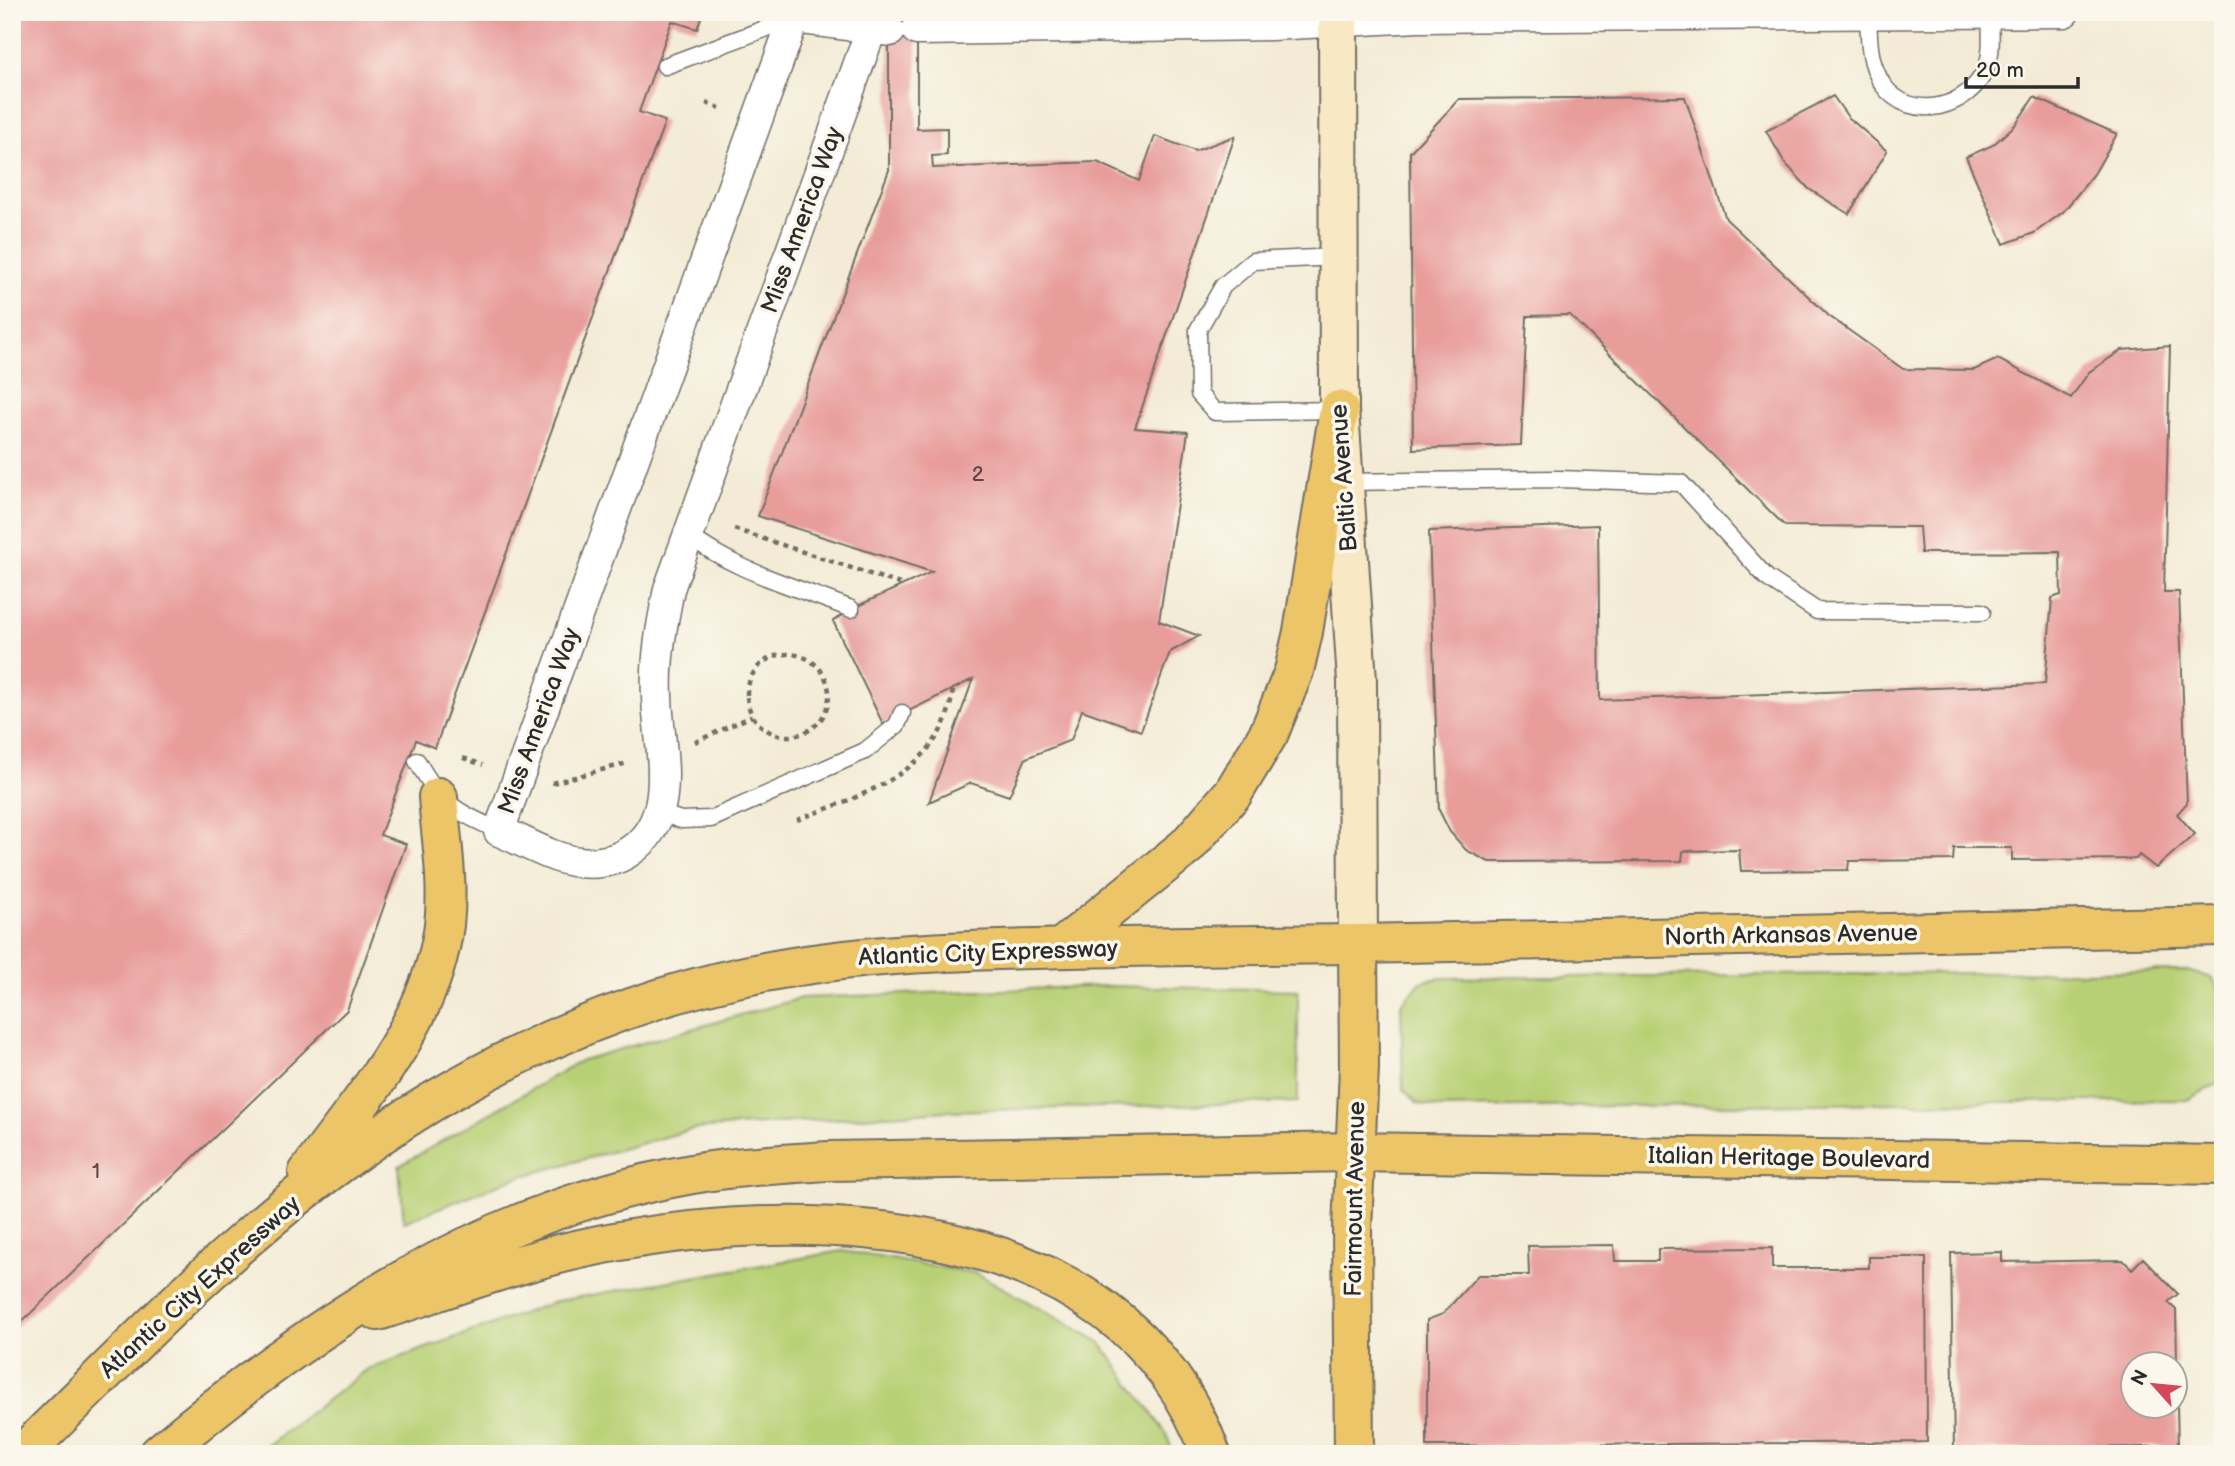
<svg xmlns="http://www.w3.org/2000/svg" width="2235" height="1466" font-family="'Balsamiq Sans',sans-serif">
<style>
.green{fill:#b8d075;stroke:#727e50;stroke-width:2}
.building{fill:#e89d9b}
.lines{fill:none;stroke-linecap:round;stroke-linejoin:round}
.lane-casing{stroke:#716e66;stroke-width:19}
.street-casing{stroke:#716e66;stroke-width:33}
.secondary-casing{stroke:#716e66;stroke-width:42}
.primary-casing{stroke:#716e66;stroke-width:42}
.highway-casing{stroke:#716e66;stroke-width:42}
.path{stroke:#716e66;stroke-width:4.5;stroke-dasharray:5 5;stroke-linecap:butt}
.lane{stroke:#fff;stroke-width:16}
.street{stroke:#fff;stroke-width:30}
.secondary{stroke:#f8e8c3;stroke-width:38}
.primary{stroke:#edc569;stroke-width:38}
.highway{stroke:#edc569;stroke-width:38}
.labels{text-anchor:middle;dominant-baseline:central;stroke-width:7;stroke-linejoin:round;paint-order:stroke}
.number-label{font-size:21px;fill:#5a4847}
.street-label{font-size:24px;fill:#2b2b2b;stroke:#fbf7ec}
</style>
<rect width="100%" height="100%" fill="#fbf7ec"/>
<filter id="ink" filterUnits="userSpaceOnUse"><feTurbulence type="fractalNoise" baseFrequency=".0143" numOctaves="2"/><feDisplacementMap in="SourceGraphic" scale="14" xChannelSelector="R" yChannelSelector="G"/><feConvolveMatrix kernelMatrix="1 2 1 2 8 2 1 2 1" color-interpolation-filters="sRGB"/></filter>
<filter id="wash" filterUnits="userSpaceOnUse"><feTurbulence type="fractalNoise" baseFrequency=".00686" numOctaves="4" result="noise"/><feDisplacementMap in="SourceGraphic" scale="28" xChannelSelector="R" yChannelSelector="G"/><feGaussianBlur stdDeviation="1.57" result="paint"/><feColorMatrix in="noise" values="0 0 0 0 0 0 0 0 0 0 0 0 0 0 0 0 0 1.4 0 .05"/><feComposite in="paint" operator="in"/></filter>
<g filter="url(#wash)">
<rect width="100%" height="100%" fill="#f3ebd5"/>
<path class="green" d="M 2188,971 L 2212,978 L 2223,995 L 2223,1072 L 2217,1084 L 2187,1100 L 1439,1108 L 1417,1103 L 1403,1089 L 1401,1004 L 1421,982 L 1439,978 Z
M 1104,986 L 1298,990 L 1298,1102 L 946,1111 L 694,1129 L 512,1179 L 404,1222 L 399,1166 L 582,1060 L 801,998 Z
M 842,1251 L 976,1273 L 1100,1342 L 1166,1433 L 1173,1454 L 256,1454 L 368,1369 L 557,1301 Z"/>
<g id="blocks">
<path class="building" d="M 12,12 L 703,12 L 697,29 L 672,21 L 639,112 L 665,121 L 435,748 L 416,740 L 380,835 L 406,844 L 347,1010 L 12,1331 Z
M 889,12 L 917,12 L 917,129 L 947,128 L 947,155 L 932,156 L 933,168 L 1097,162 L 1139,181 L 1155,136 L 1195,151 L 1235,136 L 1135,428 L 1188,432 L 1159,621 L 1199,636 L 1170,652 L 1141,731 L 1082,710 L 1071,740 L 1026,758 L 1009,796 L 971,783 L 929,802 L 973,679 L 883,724 L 833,621 L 851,609 L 932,572 L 758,516 L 889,170 Z
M 1833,96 L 1848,117 L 1887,151 L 1849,214 L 1809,189 L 1785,163 L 1766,131 Z
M 1685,97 L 1726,219 L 1829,316 L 1903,369 L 1974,370 L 1998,359 L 2071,398 L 2089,372 L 2122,350 L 2170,346 L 2164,592 L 2179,592 L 2187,803 L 2177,814 L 2195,834 L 2156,868 L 2139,855 L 2136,859 L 2012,860 L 2012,848 L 1954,848 L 1953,860 L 1849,861 L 1848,870 L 1741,871 L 1739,850 L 1683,851 L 1682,861 L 1489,862 L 1466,850 L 1450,832 L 1439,810 L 1429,531 L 1598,525 L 1600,700 L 2045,684 L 2052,598 L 2061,595 L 2060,552 L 1921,553 L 1919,527 L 1785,526 L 1570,315 L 1527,316 L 1521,445 L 1413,449 L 1410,152 L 1459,99 Z
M 2034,97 L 2117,134 L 2094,174 L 2063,212 L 2034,233 L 2004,244 L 1966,157 L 1993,145 L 2015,125 Z
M 1614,1245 L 1615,1261 L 1658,1261 L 1658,1249 L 1772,1248 L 1772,1268 L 1869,1268 L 1869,1257 L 1926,1257 L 1927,1442 L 1427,1446 L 1427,1320 L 1443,1314 L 1478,1275 L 1529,1275 L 1528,1246 Z
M 2002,1252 L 2002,1262 L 2123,1260 L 2132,1269 L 2143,1258 L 2178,1294 L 2168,1302 L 2176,1310 L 2177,1364 L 2134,1364 L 2134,1406 L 2177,1406 L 2178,1446 L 1954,1451 L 1951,1253 Z"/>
</g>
</g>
<g filter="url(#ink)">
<use href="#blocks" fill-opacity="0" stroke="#716e66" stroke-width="2"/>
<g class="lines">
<g class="lane-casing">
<path id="lane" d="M 1868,12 C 1869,38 1868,62 1883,85 C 1911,124 1971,108 1987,66 C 1993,50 1990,29 1990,12
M 665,66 L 794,18
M 1338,410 L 1215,412 L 1199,394 L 1198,330 L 1223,286 L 1253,261 L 1338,257
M 1344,482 L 1558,479 L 1681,483 L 1767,578 L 1817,611 L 1982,612
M 687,534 C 735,572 795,586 851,609
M 417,761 C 442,805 454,810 499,831
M 660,813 L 681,820 L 711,819 L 865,751 L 897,725 L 902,713"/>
</g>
<g class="street-casing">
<path id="street" d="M 871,30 L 669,589 C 662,624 655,660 657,696 C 658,747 681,817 630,851 C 616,861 597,864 579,862 C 552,859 524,841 499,831 L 794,18 L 890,31
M 917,30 L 1271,25 L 1418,17 L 2064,12"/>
</g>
<g class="secondary-casing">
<path id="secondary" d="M 1338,12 L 1339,410 L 1357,681 L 1358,944"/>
</g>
<g class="primary-casing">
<path id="primary" d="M 1355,1152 L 2223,1165
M 1354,1454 L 1352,1229 L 1359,1067 L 1358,944 L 2223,926"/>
</g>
<g class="highway-casing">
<path id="highway" d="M 1061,948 L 1187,846 L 1233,793 L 1269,733 L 1294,671 L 1303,632 L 1339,410
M 308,1173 C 363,1098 432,1021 444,925 C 449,883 441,839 438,797
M 378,1311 C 444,1290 512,1264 580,1249 C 794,1202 1122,1206 1211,1454
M 22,1454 C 124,1355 223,1249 338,1165 C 469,1068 619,997 781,969 C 865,954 950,951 1035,949 C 1143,946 1251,945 1358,944
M 159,1454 C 318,1320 483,1211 692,1174 C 737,1166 783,1164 829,1161 L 1355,1152"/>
</g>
<path class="path" d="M 706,103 L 720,108
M 734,529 L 903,585
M747 695a41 41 0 1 1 82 0a41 41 0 1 1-82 0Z
M 695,742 L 752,716
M 463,758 L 483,765
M 552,783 L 628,763
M 797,820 C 864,794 944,772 953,689"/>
<use href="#lane" class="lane"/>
<use href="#street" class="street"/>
<use href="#secondary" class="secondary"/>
<use href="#primary" class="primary"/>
<use href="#highway" class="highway"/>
</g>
</g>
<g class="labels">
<g class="number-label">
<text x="978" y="474">2</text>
<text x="96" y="1171">1</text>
</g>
<g class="street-label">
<text transform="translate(802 220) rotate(-70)">Miss America Way</text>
<text transform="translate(1344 478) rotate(-94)">Baltic Avenue</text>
<text transform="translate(539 721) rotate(-70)">Miss America Way</text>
<text transform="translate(1791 935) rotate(-1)">North Arkansas Avenue</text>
<text transform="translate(988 953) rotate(-2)">Atlantic City Expressway</text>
<text transform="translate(1789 1158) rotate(1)">Italian Heritage Boulevard</text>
<text transform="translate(1355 1199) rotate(-89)">Fairmount Avenue</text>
<text transform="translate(200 1287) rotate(-42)">Atlantic City Expressway</text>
</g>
</g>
<rect width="2235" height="1466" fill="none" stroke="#fbf7ec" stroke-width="42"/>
<g transform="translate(2154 1385) rotate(297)"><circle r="33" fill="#fbf7ec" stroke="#a8a59f" stroke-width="2"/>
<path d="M0-5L12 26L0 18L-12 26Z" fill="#d1495b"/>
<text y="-10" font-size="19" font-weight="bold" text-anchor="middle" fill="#2b2b2b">N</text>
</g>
<path d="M1966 77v10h112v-10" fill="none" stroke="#2b2b2b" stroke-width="3.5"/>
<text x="1976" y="77" font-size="21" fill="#2b2b2b" stroke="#fbf7ec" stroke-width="5" paint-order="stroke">20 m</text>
</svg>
